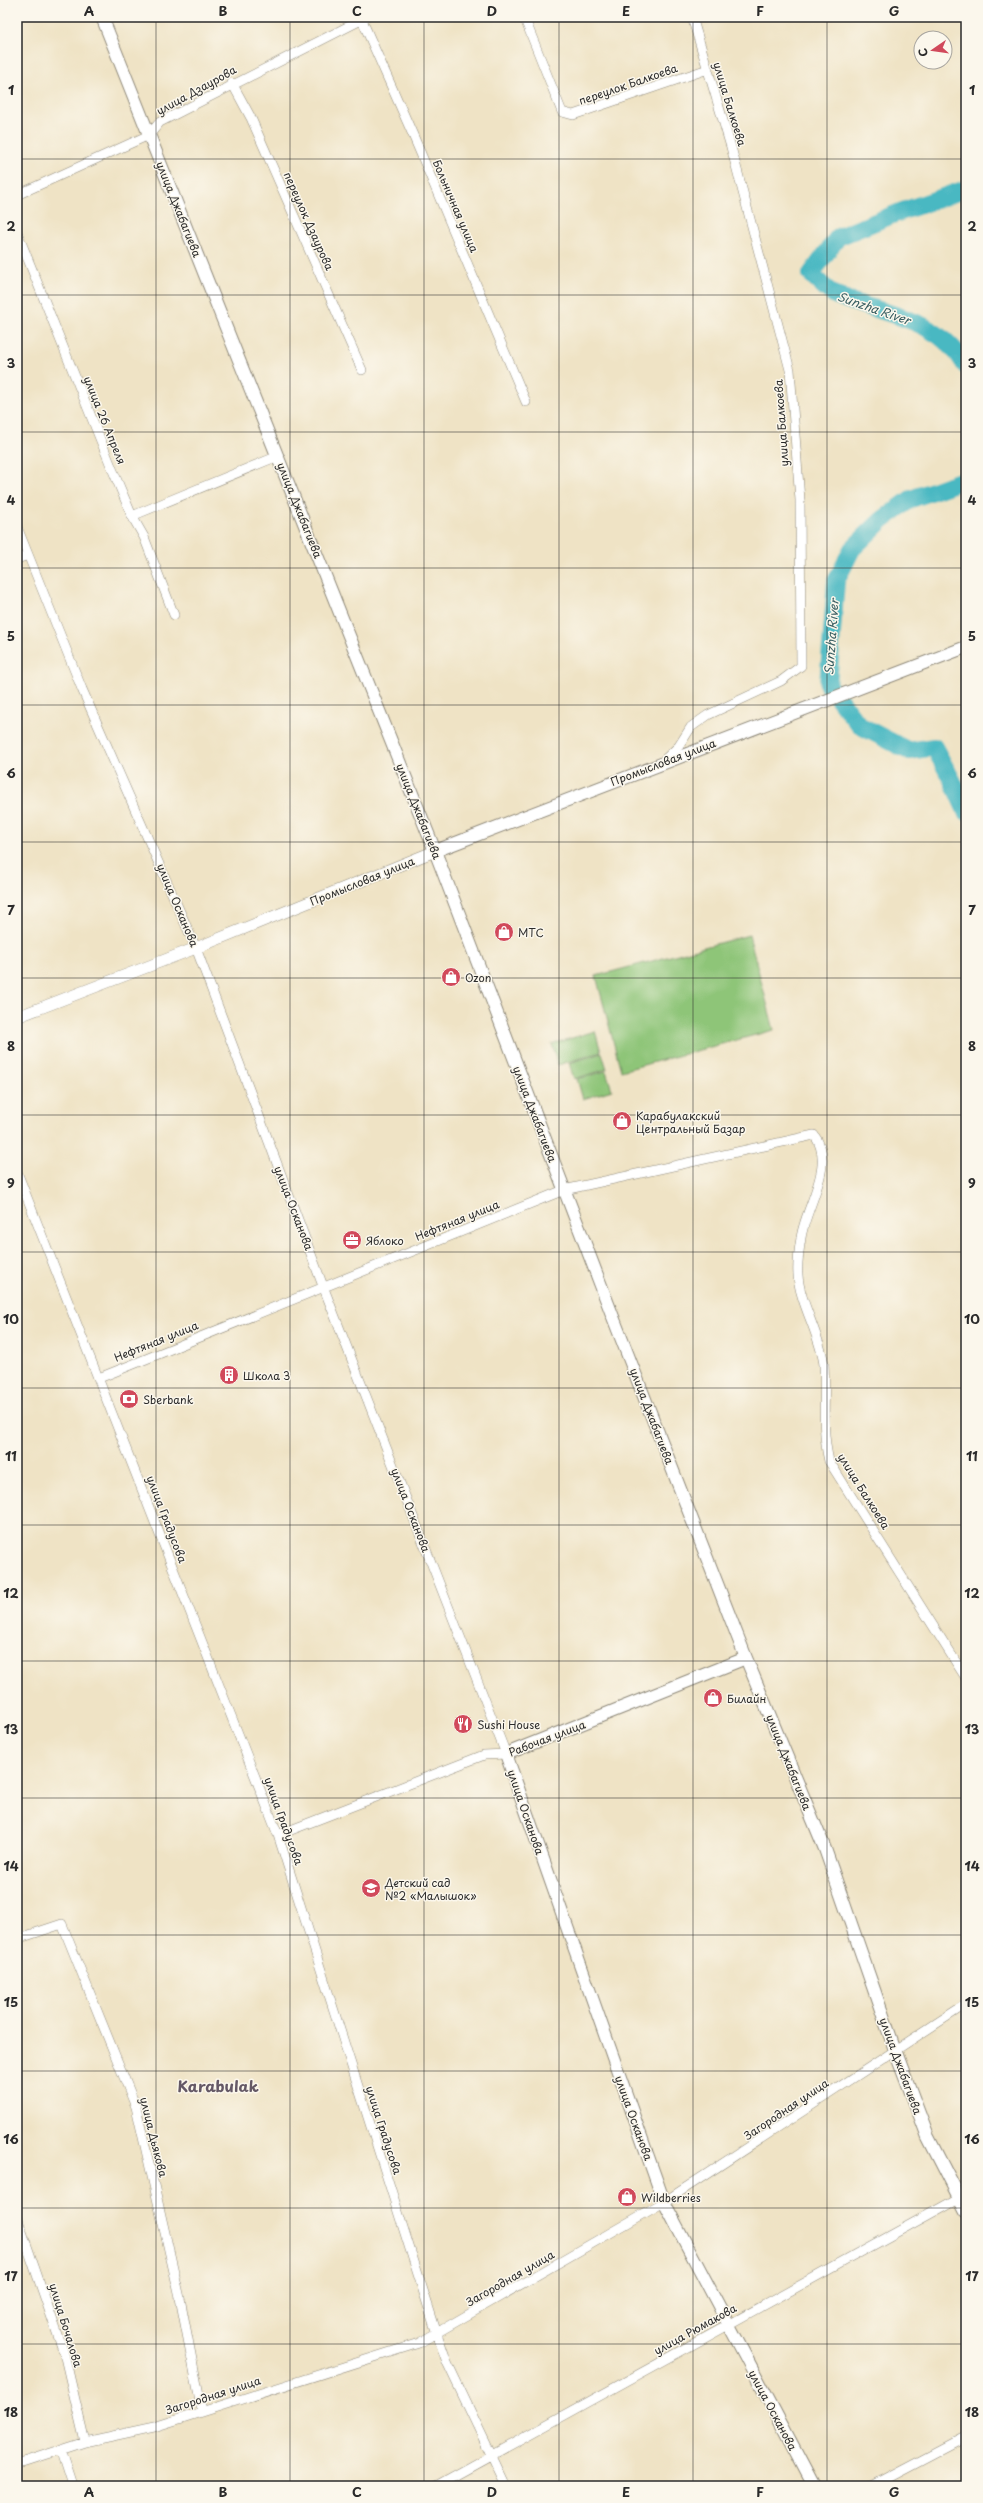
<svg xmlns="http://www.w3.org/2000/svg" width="983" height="2503" font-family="'Playpen Sans',sans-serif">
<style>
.green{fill:#8ec578;stroke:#5c7852}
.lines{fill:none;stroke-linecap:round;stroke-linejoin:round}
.river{stroke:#49b8c2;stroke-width:18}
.minor-casing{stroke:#8d8778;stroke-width:10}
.tertiary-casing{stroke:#8d8778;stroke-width:12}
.secondary-casing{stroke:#8d8778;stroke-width:14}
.minor{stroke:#fff;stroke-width:9}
.tertiary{stroke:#fff;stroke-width:11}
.secondary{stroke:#fff;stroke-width:12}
.grid{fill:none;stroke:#2b2b2b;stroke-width:1;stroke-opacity:0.55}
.labels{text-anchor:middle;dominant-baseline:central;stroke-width:3;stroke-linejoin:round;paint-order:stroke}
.street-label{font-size:11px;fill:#2b2b2b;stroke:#fbf7ec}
.poi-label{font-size:11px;fill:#2b2b2b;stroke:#fbf7ec;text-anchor:start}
.water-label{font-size:12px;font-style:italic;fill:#365c60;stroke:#fbf7ec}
.district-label{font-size:15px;font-weight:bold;fill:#645865;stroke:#fbf7ec}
.neatline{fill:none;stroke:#2b2b2b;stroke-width:1.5}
.grid-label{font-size:13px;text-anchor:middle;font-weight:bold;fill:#2b2b2b}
</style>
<rect width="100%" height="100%" fill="#fbf7ec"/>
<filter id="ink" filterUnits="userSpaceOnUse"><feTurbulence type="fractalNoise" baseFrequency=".025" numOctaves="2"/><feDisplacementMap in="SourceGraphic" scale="8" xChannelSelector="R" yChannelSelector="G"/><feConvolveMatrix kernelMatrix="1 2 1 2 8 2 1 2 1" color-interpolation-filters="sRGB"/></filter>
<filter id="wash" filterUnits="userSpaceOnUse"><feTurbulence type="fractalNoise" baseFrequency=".012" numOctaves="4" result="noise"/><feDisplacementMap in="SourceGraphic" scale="16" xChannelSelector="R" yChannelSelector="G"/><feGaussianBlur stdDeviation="0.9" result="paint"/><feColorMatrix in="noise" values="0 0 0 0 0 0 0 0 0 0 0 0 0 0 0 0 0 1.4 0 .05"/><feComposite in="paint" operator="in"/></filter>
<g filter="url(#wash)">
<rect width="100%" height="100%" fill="#efe3c5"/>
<path class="green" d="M 749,935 L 774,1030 L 621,1071 L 596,976 Z
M 595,1031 L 601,1052 L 558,1065 L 552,1044 Z
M 602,1053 L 607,1069 L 574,1079 L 569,1063 Z
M 606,1071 L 612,1090 L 583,1099 L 577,1079 Z"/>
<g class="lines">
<path class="river" d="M 966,189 L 900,212 L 838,237 L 811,274 C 818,281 828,292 837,296 C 884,316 938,316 966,366
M 966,479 L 911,499 L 882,520 L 852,549 L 836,581 L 828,685 L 859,725 L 909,751 L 934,747 L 952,780 L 966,811"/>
</g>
</g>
<g filter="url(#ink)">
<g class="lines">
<g class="minor-casing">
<path id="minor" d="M 524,17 L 562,112 L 573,115 L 708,69
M 362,20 L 413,135 L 526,402
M 232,83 L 251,118 L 362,370
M 17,195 L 149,135 L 160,122 L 365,18
M 17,232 L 111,466 L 132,516 L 144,537 L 174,615
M 132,516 L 278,456
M 17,527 L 82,689 L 196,948 L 323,1286 L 506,1754 L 484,1755 L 278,1835
M 17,559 L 28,555
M 662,762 L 679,746 L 691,727 L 708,715 L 781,681 L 801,666 L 800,500 L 790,370 L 731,147 L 692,17
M 17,1172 L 278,1835 L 437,2334 L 447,2362 L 506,2486
M 99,1378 L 564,1190 L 814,1135 C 837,1164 805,1207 801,1238 C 799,1250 797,1263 798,1275 C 799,1301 821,1337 824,1365 C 826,1398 821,1428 829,1461 L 966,1678
M 17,1939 L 62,1924 L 136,2107 L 180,2298 L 202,2411
M 17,2217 L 64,2353 L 85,2442
M 61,2449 L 73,2486
M 17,2464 L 85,2442 L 154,2427 L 419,2343 L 664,2202 L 966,2004
M 436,2486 L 966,2194
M 871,2486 L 966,2436"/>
</g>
<g class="tertiary-casing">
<path id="tertiary" d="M 17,1017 L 196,948 L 435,851"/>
</g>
<g class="secondary-casing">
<path id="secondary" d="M 102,17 L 435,851 L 613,1317 L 746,1658 L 825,1849 L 895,2050 L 928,2137 L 966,2211
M 435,851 L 966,647
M 746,1658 L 506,1754 L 664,2202 L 814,2486"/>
</g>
<use href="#minor" class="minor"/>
<use href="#tertiary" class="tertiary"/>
<use href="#secondary" class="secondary"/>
</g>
</g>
<path class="grid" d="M 156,17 L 156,2486M 290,17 L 290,2486M 424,17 L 424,2486M 559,17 L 559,2486M 693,17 L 693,2486M 827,17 L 827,2486M 17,159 L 966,159M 17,295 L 966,295M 17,432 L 966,432M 17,568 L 966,568M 17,705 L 966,705M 17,842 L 966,842M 17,978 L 966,978M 17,1115 L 966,1115M 17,1252 L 966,1252M 17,1388 L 966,1388M 17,1525 L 966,1525M 17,1661 L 966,1661M 17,1798 L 966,1798M 17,1935 L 966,1935M 17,2071 L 966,2071M 17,2208 L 966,2208M 17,2344 L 966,2344"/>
<defs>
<g id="shop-disc" transform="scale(1)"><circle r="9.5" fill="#d1495b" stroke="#fbf7ec"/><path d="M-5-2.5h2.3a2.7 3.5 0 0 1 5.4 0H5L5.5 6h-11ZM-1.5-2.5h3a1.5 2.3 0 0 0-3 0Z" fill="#fff"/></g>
<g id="office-disc" transform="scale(1)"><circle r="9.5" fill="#d1495b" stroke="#fbf7ec"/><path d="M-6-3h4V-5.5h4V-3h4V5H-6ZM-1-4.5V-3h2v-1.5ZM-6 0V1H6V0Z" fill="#fff"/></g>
<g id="building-disc" transform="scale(1)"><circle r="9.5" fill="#d1495b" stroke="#fbf7ec"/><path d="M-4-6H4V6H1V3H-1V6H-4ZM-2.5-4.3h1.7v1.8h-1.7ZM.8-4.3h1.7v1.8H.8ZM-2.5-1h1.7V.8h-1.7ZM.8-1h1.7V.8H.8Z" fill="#fff"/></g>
<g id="bank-disc" transform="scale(1)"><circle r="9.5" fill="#d1495b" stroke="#fbf7ec"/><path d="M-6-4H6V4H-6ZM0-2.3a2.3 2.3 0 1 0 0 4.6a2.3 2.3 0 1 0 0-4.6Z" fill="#fff"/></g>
<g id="restaurant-disc" transform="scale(1)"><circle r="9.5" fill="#d1495b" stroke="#fbf7ec"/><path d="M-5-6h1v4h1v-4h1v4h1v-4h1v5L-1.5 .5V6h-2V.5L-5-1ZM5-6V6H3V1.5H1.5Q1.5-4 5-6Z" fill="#fff"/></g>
<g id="school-disc" transform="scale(1)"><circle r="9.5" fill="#d1495b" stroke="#fbf7ec"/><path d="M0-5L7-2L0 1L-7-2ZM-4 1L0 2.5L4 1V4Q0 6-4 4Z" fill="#fff"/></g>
</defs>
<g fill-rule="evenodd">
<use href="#shop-disc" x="504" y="932"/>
<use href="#shop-disc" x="451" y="977"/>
<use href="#shop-disc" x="622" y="1121"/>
<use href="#office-disc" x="352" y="1240"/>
<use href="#building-disc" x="229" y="1375"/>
<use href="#bank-disc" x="129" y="1399"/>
<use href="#shop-disc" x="713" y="1698"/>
<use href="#restaurant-disc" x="463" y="1724"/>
<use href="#school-disc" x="371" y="1888"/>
<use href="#shop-disc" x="627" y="2197"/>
</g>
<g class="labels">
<g class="street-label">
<text transform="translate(628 84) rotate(-19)">переулок Балкоева</text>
<text transform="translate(196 90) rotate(-29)">улица Дзаурова</text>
<text transform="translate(730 104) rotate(73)">улица Балкоева</text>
<text transform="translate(456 206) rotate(67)">Больничная улица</text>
<text transform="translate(179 209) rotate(68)">улица Джабагиева</text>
<text transform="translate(309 221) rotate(66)">переулок Дзаурова</text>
<text transform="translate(105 420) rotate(68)">улица 26 Апреля</text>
<text transform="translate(781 423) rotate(-94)">улица Балкоева</text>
<text transform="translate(300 510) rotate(68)">улица Джабагиева</text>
<text transform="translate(663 762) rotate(-21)">Промысловая улица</text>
<text transform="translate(419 811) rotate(68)">улица Джабагиева</text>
<text transform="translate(362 881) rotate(-22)">Промысловая улица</text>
<text transform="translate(178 905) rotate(67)">улица Осканова</text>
<text transform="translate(535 1114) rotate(69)">улица Джабагиева</text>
<text transform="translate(294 1208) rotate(69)">улица Осканова</text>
<text transform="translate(457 1220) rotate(-22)">Нефтяная улица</text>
<text transform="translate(156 1341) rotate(-22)">Нефтяная улица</text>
<text transform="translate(652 1416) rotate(69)">улица Джабагиева</text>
<text transform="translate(864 1491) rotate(58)">улица Балкоева</text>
<text transform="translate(411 1510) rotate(69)">улица Осканова</text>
<text transform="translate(167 1519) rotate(69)">улица Градусова</text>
<text transform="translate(547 1738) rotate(-21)">Рабочая улица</text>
<text transform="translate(789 1762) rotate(68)">улица Джабагиева</text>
<text transform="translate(526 1812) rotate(71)">улица Осканова</text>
<text transform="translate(284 1821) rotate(70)">улица Градусова</text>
<text transform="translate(901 2066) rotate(70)">улица Джабагиева</text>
<text transform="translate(786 2109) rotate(-34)">Загородная улица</text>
<text transform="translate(634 2118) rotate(70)">улица Осканова</text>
<text transform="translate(384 2130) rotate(72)">улица Градусова</text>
<text transform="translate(154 2137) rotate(76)">улица Дьякова</text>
<text transform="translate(510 2278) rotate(-30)">Загородная улица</text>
<text transform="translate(66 2325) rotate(73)">улица Бочалова</text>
<text transform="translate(695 2329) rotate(-29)">улица Рюмакова</text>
<text transform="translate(213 2395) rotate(-18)">Загородная улица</text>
<text transform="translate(773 2410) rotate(62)">улица Осканова</text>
</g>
<g class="poi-label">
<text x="518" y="932">МТС</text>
<text x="465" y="977">Ozon</text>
<text x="636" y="1115">Карабулакский<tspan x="636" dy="13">Центральный Базар</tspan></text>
<text x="366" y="1240">Яблоко</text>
<text x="243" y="1375">Школа 3</text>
<text x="143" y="1399">Sberbank</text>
<text x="727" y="1698">Билайн</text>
<text x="477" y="1724">Sushi House</text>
<text x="385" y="1882">Детский сад<tspan x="385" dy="13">№2 «Малышок»</tspan></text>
<text x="641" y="2197">Wildberries</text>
</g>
<g class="water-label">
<text transform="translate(874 308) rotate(19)">Sunzha River</text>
<text transform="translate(831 637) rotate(-86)">Sunzha River</text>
</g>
<g class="district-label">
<text x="218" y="2085">Karabulak</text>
</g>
</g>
<rect width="983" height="2503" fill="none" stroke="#fbf7ec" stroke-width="44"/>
<g transform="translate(933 50) rotate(257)"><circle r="19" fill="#fbf7ec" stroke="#a8a59f"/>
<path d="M0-3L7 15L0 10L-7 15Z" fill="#d1495b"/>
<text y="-6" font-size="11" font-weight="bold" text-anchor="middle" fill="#2b2b2b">С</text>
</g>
<rect x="22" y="22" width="939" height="2459" class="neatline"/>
<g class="grid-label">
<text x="89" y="16">A</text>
<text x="223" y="16">B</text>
<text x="357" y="16">C</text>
<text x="492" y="16">D</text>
<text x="626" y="16">E</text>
<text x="760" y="16">F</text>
<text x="894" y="16">G</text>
<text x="11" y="95">1</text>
<text x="972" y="95">1</text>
<text x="11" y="231">2</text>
<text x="972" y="231">2</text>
<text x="11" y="368">3</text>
<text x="972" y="368">3</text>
<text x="11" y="505">4</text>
<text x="972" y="505">4</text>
<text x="11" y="641">5</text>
<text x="972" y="641">5</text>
<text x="11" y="778">6</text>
<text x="972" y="778">6</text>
<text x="11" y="915">7</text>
<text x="972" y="915">7</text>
<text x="11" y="1051">8</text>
<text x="972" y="1051">8</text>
<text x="11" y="1188">9</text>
<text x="972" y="1188">9</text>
<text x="11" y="1324">10</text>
<text x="972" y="1324">10</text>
<text x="11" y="1461">11</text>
<text x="972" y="1461">11</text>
<text x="11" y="1598">12</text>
<text x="972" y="1598">12</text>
<text x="11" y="1734">13</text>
<text x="972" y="1734">13</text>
<text x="11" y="1871">14</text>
<text x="972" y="1871">14</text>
<text x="11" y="2007">15</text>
<text x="972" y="2007">15</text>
<text x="11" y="2144">16</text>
<text x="972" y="2144">16</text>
<text x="11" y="2281">17</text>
<text x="972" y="2281">17</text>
<text x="11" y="2417">18</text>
<text x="972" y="2417">18</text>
<text x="89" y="2497">A</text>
<text x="223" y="2497">B</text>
<text x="357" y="2497">C</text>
<text x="492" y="2497">D</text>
<text x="626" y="2497">E</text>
<text x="760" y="2497">F</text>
<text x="894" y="2497">G</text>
</g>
</svg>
